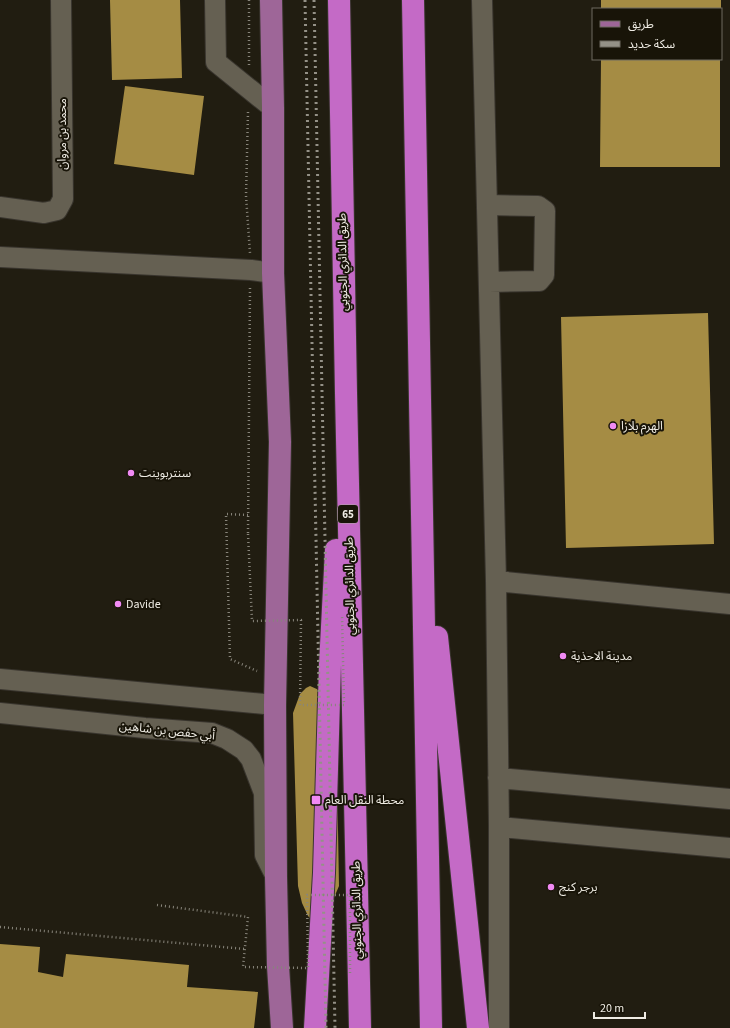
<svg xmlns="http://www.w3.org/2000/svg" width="730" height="1028" font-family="'Source Sans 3','Noto Sans Arabic',sans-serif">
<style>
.building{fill:#a58c44}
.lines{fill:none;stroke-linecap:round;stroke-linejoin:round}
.minor-casing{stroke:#39352e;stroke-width:22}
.major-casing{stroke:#39352e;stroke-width:24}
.highway-casing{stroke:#39352e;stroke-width:24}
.path{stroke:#88857b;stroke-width:2.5;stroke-dasharray:1 3;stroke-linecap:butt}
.minor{stroke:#656052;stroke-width:20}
.major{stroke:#9e6698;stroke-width:22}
.highway{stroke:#c46ac6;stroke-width:22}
.rail{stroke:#949187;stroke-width:3;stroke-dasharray:2 4;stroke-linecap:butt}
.path-bridge{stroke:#88857b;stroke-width:2.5;stroke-dasharray:1 3;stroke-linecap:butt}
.poi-dot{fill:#f18af4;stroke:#181408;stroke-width:1.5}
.labels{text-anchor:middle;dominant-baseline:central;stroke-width:4;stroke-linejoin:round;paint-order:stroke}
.shield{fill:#181408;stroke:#aeaba2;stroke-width:1}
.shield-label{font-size:11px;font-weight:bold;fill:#efece4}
.street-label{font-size:12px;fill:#efece4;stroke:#181408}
.poi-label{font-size:12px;fill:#efece4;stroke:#181408;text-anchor:start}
</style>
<rect width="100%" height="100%" fill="#211d11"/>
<path class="building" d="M 110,0 L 180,0 L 182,78 L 112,80 Z
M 601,0 L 721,0 L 721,9 L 601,9 Z
M 601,59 L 720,59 L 720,167 L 600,167 Z
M 125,86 L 204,96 L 194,175 L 114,164 Z
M 708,313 L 714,544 L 566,548 L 561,317 Z
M 310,686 L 319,690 L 336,715 L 339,886 L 330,907 L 313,921 L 308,916 L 302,903 L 298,886 L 293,713 L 300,694 L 306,688 Z
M 0,944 L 40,947 L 38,972 L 63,977 L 66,954 L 189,965 L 187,987 L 258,992 L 254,1028 L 0,1028 Z"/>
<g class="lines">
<g class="minor-casing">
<path id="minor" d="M 215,0 L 216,62 L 273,108
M 482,0 L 496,581 L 499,827 L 499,1028
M 487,205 L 538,206 L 545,211 L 544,275 L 539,281 L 489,282
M 0,207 L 44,213 L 57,210 L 63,199 L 61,0
M 0,257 L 251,270 L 273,273
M 496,581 L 730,604
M 0,679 L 275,705
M 0,713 L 145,728 L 212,733 L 227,739 L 244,750 L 251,759 L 264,793 L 265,855 L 276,877
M 498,778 L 730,799
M 499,827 L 730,848"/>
</g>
<g class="major-casing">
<path id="major" d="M 271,0 L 273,108 L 273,273 L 280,442 L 275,705 L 276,877 L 278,966 L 282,1028"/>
</g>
<g class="highway-casing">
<path id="highway" d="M 339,0 L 346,393 L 360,1028
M 413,0 L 431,1028
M 437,637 L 478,1028
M 315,1028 L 324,873 L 330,665 L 336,550"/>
</g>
<path class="path" d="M 249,0 L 249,65
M 248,112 L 246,196 L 250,253
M 248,515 L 226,514 L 230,659 L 257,671
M 248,533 L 250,288
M 0,927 L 245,949"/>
<use href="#minor" class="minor"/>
<use href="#major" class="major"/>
<use href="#highway" class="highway"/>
<path class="rail" d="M 305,0 L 326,1028
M 314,0 L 335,1028"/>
<path class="path-bridge" d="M 248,534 L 252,621 L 301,620 L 300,705 L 344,705 L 342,615
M 157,905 L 248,917 L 243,967 L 308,968 L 307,895 L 350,895 L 350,974"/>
</g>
<g class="poi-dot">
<circle cx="613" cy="426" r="4"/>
<circle cx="131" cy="473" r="4"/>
<circle cx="118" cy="604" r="4"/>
<circle cx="563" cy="656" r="4"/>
<rect x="311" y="795" width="10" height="10" rx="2"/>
<circle cx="551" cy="887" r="4"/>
</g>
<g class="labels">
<rect class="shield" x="338" y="505" width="20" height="18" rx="3"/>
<g class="shield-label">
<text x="348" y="514">65</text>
</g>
<g class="street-label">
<text transform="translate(62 134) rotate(-90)">محمد بن مروان</text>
<text transform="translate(343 262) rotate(-91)">طريق الدائري الجنوبي</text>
<text transform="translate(350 586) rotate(-91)">طريق الدائري الجنوبي</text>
<text transform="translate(167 731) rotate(6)">أبي حفص بن شاهين</text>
<text transform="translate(357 910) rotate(-91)">طريق الدائري الجنوبي</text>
</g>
<g class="poi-label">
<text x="621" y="426">الهرم بلازا</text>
<text x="139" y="473">سنتربوينت</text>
<text x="126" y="604">Davide</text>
<text x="571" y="656">مدينة الاحذية</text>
<text x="325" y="800">محطة النقل العام</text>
<text x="559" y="887">برجر كنج</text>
</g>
</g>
<rect x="592" y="8" width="130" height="52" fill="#181408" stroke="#6e6a60"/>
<rect x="600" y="21" width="20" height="6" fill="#9e6698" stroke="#6e6a60"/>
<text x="628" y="28" font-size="12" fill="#efece4">طريق</text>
<rect x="600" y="41" width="20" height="6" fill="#949187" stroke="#6e6a60"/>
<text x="628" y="48" font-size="12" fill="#efece4">سكة حديد</text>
<path d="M594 1012v6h51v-6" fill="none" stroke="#efece4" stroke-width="2"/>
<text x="600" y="1012" font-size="12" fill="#efece4" stroke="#181408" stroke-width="3" paint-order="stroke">20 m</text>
</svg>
